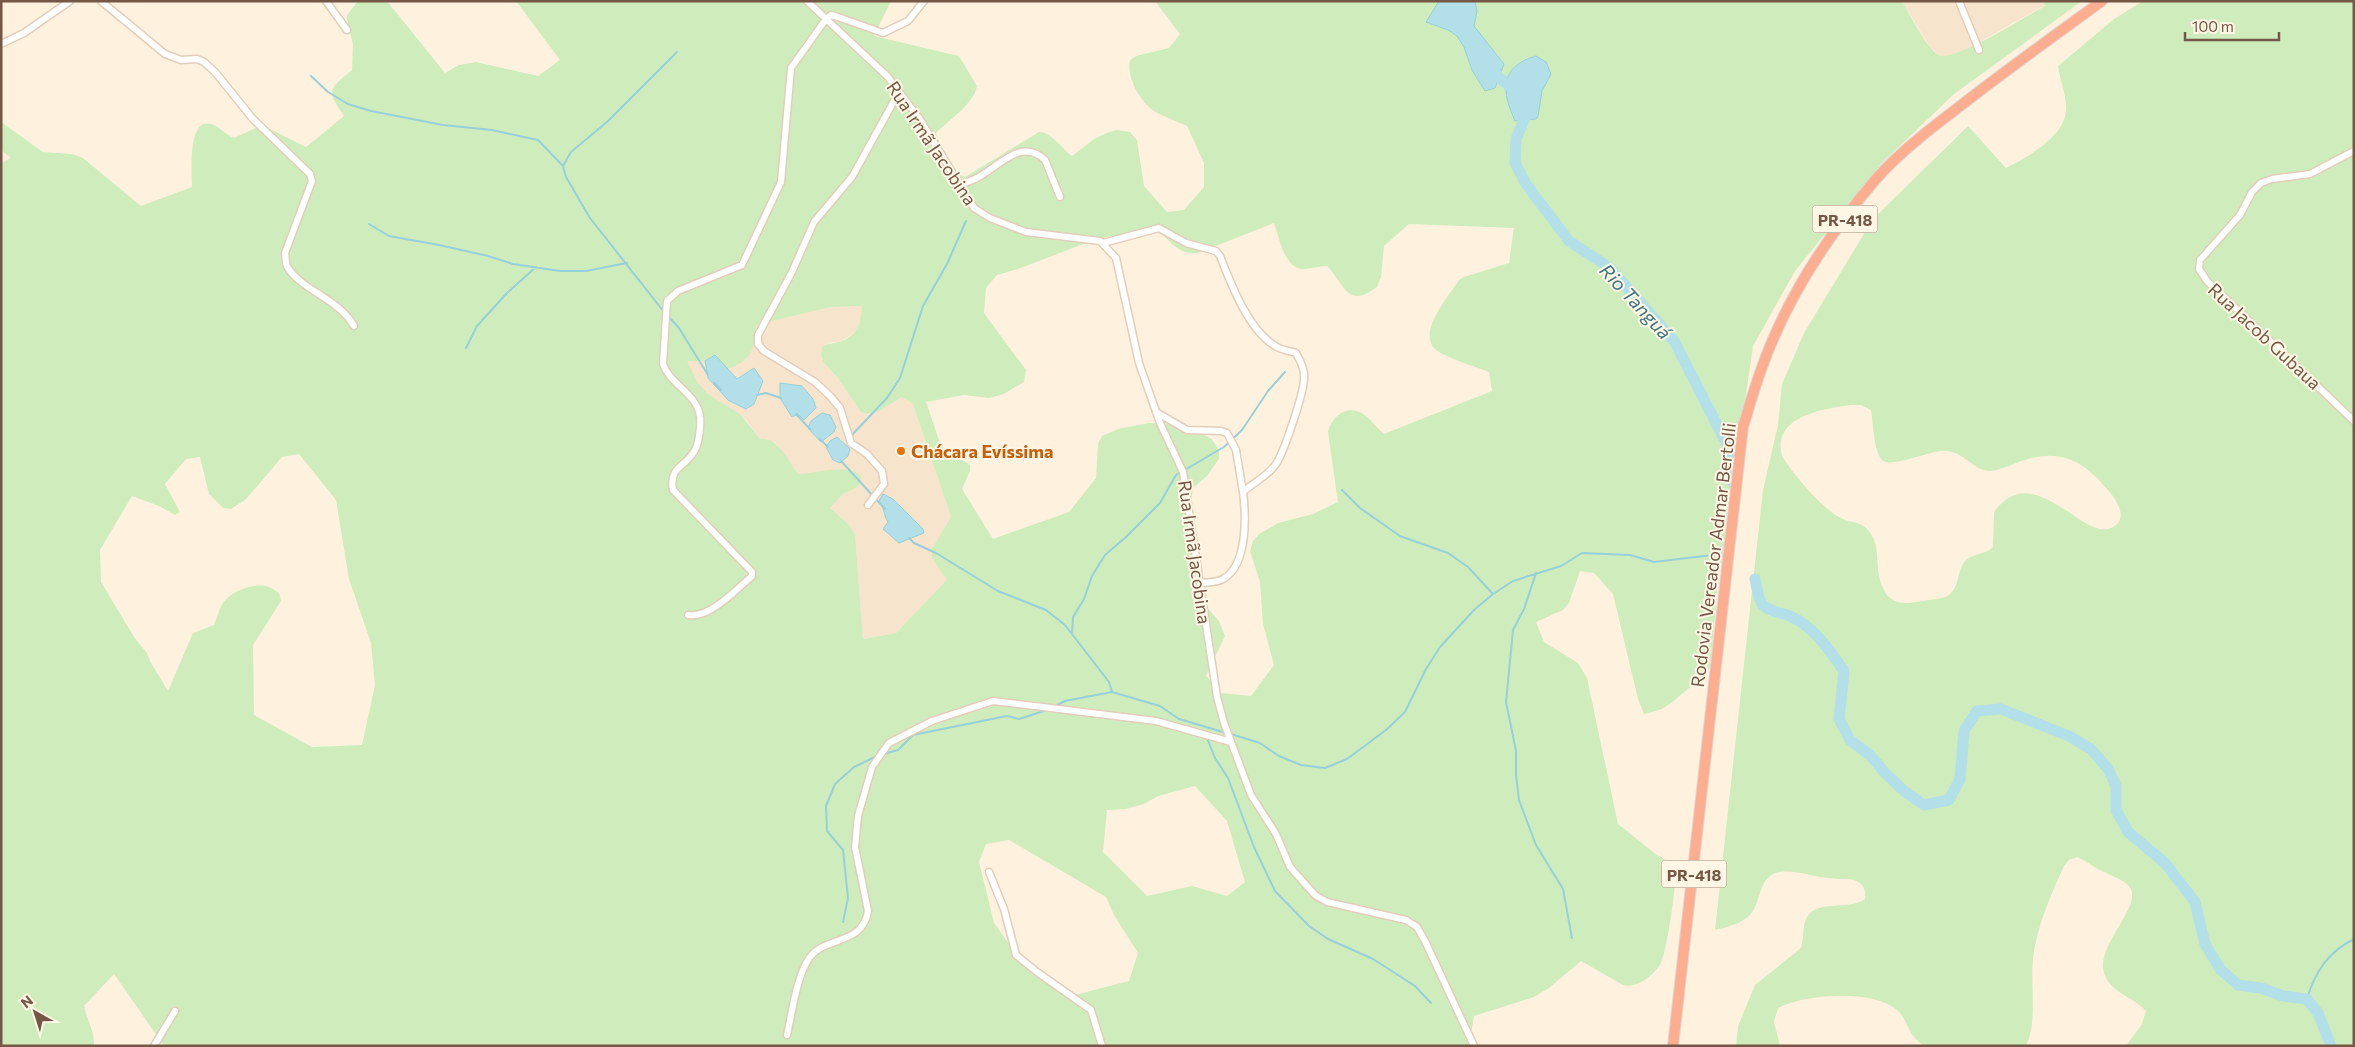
<svg xmlns="http://www.w3.org/2000/svg" width="2355" height="1047" font-family="Commissioner,sans-serif">
<style>
.residential{fill:#f6e4cc}
.green{fill:#cfecbc;fill-rule:evenodd}
.water{fill:#b2dfe8;stroke:#97cfdb}
.lines{fill:none;stroke-linecap:round;stroke-linejoin:round}
.stream{stroke:#97cfdb;stroke-width:2}
.river{stroke:#b2dfe8;stroke-width:11}
.minor-casing{stroke:#e2ceba;stroke-width:9}
.highway-casing{stroke:#ded7d2;stroke-width:12}
.minor{stroke:#fff;stroke-width:6}
.highway{stroke:#fdae90;stroke-width:10}
.food-dot{fill:#e8710a;stroke:#fff6e6;stroke-width:2}
.labels{text-anchor:middle;dominant-baseline:central;stroke-width:4;stroke-linejoin:round;paint-order:stroke}
.shield{fill:#fff6e6;stroke:#9e8775;stroke-width:1}
.shield-label{font-size:16px;font-weight:bold;fill:#755745}
.street-label{font-size:18px;fill:#755745;stroke:#fff6e6}
.food-label{font-size:18px;font-weight:bold;fill:#c56008;stroke:#fff6e6;text-anchor:start}
.water-label{font-size:19px;font-style:italic;fill:#3b7683;stroke:#fff6e6}
</style>
<rect width="100%" height="100%" fill="#fef2de"/>
<path class="residential" d="M 1902,1 L 2043,1 L 2045,5 L 1967,49 L 1948,57 L 1939,55 L 1930,47 Z
M 862,306 L 861,322 L 858,330 L 842,341 L 829,343 L 824,363 L 837,377 L 861,412 L 867,415 L 874,413 L 902,397 L 913,404 L 951,517 L 932,550 L 932,558 L 948,580 L 896,633 L 863,639 L 855,534 L 849,526 L 830,508 L 843,494 L 854,489 L 861,483 L 861,476 L 847,469 L 812,474 L 798,474 L 775,442 L 760,439 L 746,420 L 708,394 L 698,383 L 686,361 L 713,361 L 756,336 L 756,325 L 831,307 Z"/>
<path class="green" d="M 358,1 L 387,1 L 445,73 L 459,65 L 476,62 L 538,76 L 560,60 L 516,1 L 891,1 L 874,36 L 959,56 L 977,86 C 974,104 949,120 936,133 L 950,170 L 965,177 L 1039,132 C 1052,132 1062,149 1072,156 L 1094,139 L 1109,132 L 1117,130 L 1130,132 L 1137,140 L 1144,186 L 1167,212 L 1184,210 L 1204,187 L 1204,163 L 1187,126 C 1177,121 1164,117 1154,111 C 1140,102 1126,77 1130,60 L 1136,56 L 1169,48 L 1180,34 L 1155,1 L 1902,1 C 1910,14 1926,48 1939,55 C 1953,63 2028,15 2045,6 L 2043,1 L 2082,1 L 1954,94 L 1881,164 L 1795,271 L 1753,346 L 1718,587 L 1710,666 L 1706,674 L 1671,703 L 1662,709 L 1644,714 L 1638,699 L 1613,594 L 1594,573 L 1580,571 L 1569,603 L 1563,610 L 1536,622 L 1544,642 L 1578,663 L 1587,678 L 1618,824 L 1657,855 C 1665,859 1673,864 1675,874 C 1677,884 1666,954 1661,963 C 1654,975 1637,989 1623,985 L 1581,961 L 1549,988 L 1534,997 L 1474,1016 L 1470,1039 L 1473,1046 L 164,1046 L 114,974 L 84,1006 C 87,1019 95,1033 94,1046 L 1,1046 L 1,163 L 11,158 L 1,150 L 1,122 L 43,152 L 72,154 L 83,158 L 141,206 L 192,187 C 192,174 187,117 211,124 C 219,126 226,135 234,138 L 262,125 L 306,147 L 344,116 C 326,90 328,90 352,70 L 353,44 L 347,20 L 347,15 ZM 1274,223 C 1280,239 1284,269 1304,269 C 1311,269 1319,266 1327,266 C 1344,283 1347,310 1377,287 L 1381,277 L 1384,246 L 1409,224 L 1514,228 L 1509,263 L 1464,277 L 1459,280 C 1449,296 1417,332 1435,349 C 1443,357 1477,367 1489,372 L 1492,391 L 1384,434 C 1378,429 1373,422 1367,417 C 1351,402 1332,414 1328,432 L 1338,502 L 1313,514 L 1278,523 L 1259,534 L 1253,541 L 1250,551 L 1260,582 L 1263,624 L 1274,665 L 1251,696 L 1221,693 L 1206,676 L 1225,636 L 1219,621 L 1194,593 L 1193,562 L 1187,529 L 1193,488 L 1207,476 L 1219,459 L 1219,451 L 1212,439 L 1202,434 L 1163,423 L 1149,423 L 1118,429 L 1102,436 L 1098,444 L 1096,478 L 1069,512 L 993,539 L 962,489 L 970,471 L 970,465 L 941,446 L 926,402 L 964,395 L 989,398 L 1004,394 L 1024,382 L 1026,370 L 984,313 L 986,288 L 997,275 L 1018,269 L 1094,240 L 1153,227 C 1169,237 1176,256 1198,253 ZM 862,306 C 861,322 859,334 842,341 C 836,343 829,343 823,346 L 821,355 L 824,363 L 837,377 L 861,412 C 874,419 890,403 902,397 L 913,404 L 951,517 L 932,549 L 932,558 L 947,580 L 896,633 L 863,639 L 855,534 L 849,525 L 830,508 L 843,494 L 854,489 L 861,483 L 861,476 C 845,462 817,474 798,474 C 788,461 778,436 760,439 L 740,414 L 708,394 L 698,383 L 687,361 L 713,361 L 727,369 C 751,362 756,348 756,325 L 831,307 ZM 299,454 L 336,500 L 349,579 L 371,643 L 375,685 L 362,745 L 312,747 L 254,715 L 253,645 L 281,601 L 279,593 C 276,591 272,588 269,587 C 255,582 231,591 223,603 C 219,609 217,618 214,625 L 193,633 L 168,691 L 150,661 L 147,653 L 134,637 L 101,582 L 100,550 L 132,496 L 159,506 L 175,515 L 180,512 L 165,484 L 186,459 L 200,457 L 209,494 L 223,508 L 231,509 L 246,499 L 282,457 ZM 1195,786 L 1227,821 L 1245,882 L 1227,896 L 1192,886 L 1147,896 L 1103,852 L 1107,810 L 1126,809 L 1144,804 L 1158,796 ZM 1009,840 L 1106,897 L 1114,915 L 1138,953 L 1129,981 L 1071,996 L 1017,955 L 994,923 L 979,862 L 986,844 Z
M 2143,1 L 2354,1 L 2354,1046 L 2126,1046 L 2142,1024 L 2146,1011 C 2133,996 2111,994 2104,973 C 2095,944 2147,903 2128,885 C 2121,879 2112,876 2104,872 C 2094,868 2087,861 2077,857 L 2069,860 L 2064,866 C 2051,894 2037,926 2033,958 C 2030,985 2038,1020 2026,1046 L 1925,1046 C 1905,1034 1909,1020 1897,1010 C 1872,989 1806,994 1778,1008 L 1774,1022 L 1780,1046 L 1736,1046 L 1738,1026 L 1755,985 L 1801,948 C 1804,938 1802,925 1807,917 C 1818,899 1850,911 1865,899 C 1867,887 1860,880 1848,879 C 1842,879 1835,879 1829,878 C 1812,877 1792,868 1775,873 C 1758,880 1761,903 1750,915 C 1741,924 1727,927 1715,930 L 1763,490 L 1778,425 L 1782,384 L 1804,333 L 1873,219 L 1968,126 L 2006,168 C 2027,157 2067,136 2066,108 C 2066,93 2060,81 2058,66 L 2114,19 ZM 1851,405 L 1861,405 L 1871,410 C 1873,422 1874,454 1883,461 C 1892,467 1928,452 1941,451 C 1963,449 1971,470 1989,471 C 2000,471 2014,463 2025,460 C 2065,447 2088,465 2112,495 C 2119,505 2127,519 2113,527 C 2084,545 2035,456 1994,512 L 1993,547 C 1985,555 1974,553 1966,560 C 1957,569 1960,585 1950,594 C 1945,599 1935,599 1928,600 C 1902,605 1886,607 1879,576 C 1876,560 1880,542 1867,529 C 1860,521 1851,523 1843,519 C 1826,513 1791,472 1782,456 C 1772,416 1823,409 1851,405 Z"/>
<path class="water" d="M 1439,1 L 1475,1 L 1477,11 L 1474,26 L 1504,64 L 1495,88 L 1485,91 L 1472,70 L 1464,47 L 1457,36 L 1448,30 L 1426,22 Z
M 1536,56 L 1546,62 L 1551,74 L 1542,91 L 1538,116 L 1536,119 L 1515,121 C 1502,92 1498,67 1536,56 Z
M 715,355 L 737,379 L 754,368 L 763,381 L 754,404 L 746,409 L 728,400 L 708,378 L 705,361 Z
M 780,383 L 802,386 L 813,399 L 816,408 L 804,420 L 798,414 L 792,417 L 780,398 Z
M 822,413 L 830,415 L 836,427 L 834,432 L 821,442 L 808,428 L 811,421 Z
M 837,437 L 850,449 L 848,456 L 840,463 L 833,460 L 826,447 L 830,441 Z
M 883,494 L 893,499 L 923,529 L 924,533 L 899,543 L 883,529 L 888,522 C 883,515 885,508 879,501 Z"/>
<g class="lines">
<path class="stream" d="M 311,76 L 328,92 L 348,104 L 371,111 L 443,125 L 492,130 L 538,140 L 563,166 L 566,177 L 590,218 L 664,312
M 563,166 L 571,152 L 608,121 L 677,52
M 369,224 L 389,236 L 439,245 L 488,256 L 513,264 L 560,271 L 586,271 L 627,263
M 669,317 L 679,328 L 708,375
M 466,348 L 477,326 L 507,293 L 536,267
M 714,383 L 721,390
M 757,395 L 766,393 L 781,398
M 796,414 L 810,429
M 851,436 L 887,398 L 900,378 L 923,306 L 947,264 L 966,221
M 820,439 L 828,447
M 841,461 L 885,509
M 1342,490 L 1360,508 L 1400,536 L 1448,553 L 1468,567 L 1492,593
M 909,538 L 914,543 L 936,553 L 998,591 L 1046,610 L 1065,625 L 1072,634 L 1109,682 L 1112,692
M 1536,573 L 1524,609 L 1513,630 L 1506,702 L 1516,751 L 1516,775 L 1519,800 L 1536,845 L 1563,889 L 1572,938
M 1072,634 L 1073,617 L 1084,599 L 1092,576 L 1105,555 L 1126,537 L 1160,503 L 1176,475 L 1224,447 L 1242,430 L 1268,391 L 1285,372
M 1055,706 L 1065,701 L 1112,692 L 1160,706 L 1179,719 L 1223,732
M 1231,734 L 1260,743 L 1279,756 L 1301,765 L 1325,768 L 1347,759 L 1386,730 L 1405,712 L 1426,669 L 1440,647 L 1474,610 L 1493,594 L 1513,581 L 1561,566 L 1582,553 L 1630,555 L 1654,562 L 1721,554
M 1207,738 L 1215,758 L 1228,778 L 1254,847 L 1275,891 L 1309,926 L 1328,939 L 1373,959 L 1415,986 L 1431,1003
M 884,754 L 898,750 L 913,735 L 1007,716 L 1019,719 L 1047,710
M 843,922 L 848,898 L 843,850 L 827,831 L 826,806 L 835,784 L 854,767 L 877,756
M 2307,999 C 2315,972 2328,952 2354,939"/>
<path class="river" d="M 1490,67 L 1503,81 L 1519,93
M 1530,106 L 1516,139 L 1515,163 L 1526,184 L 1569,241 L 1610,268 L 1674,341 L 1730,450 L 1733,469 L 1732,482
M 1755,579 C 1757,587 1758,600 1763,605 C 1771,613 1782,612 1792,617 C 1814,627 1831,652 1844,671 L 1839,719 L 1850,740 L 1870,755 L 1886,774 L 1904,791 L 1924,805 L 1949,800 L 1960,779 L 1964,731 L 1977,711 L 2001,709 L 2069,736 L 2091,749 L 2108,769 L 2116,786 L 2116,810 L 2128,832 L 2165,863 L 2195,902 L 2205,944 L 2220,969 L 2238,985 L 2261,988 L 2283,996 L 2307,999 L 2318,1013 L 2331,1046"/>
<g class="minor-casing">
<path id="minor" d="M 101,1 L 165,54 L 181,60 L 197,59 L 204,62 L 215,72 L 253,119 L 310,174 L 312,181 L 285,253 C 286,258 285,264 288,268 C 303,291 339,299 354,326
M 326,1 L 347,30
M 807,1 L 888,77 L 919,118 L 974,208 L 990,218 L 1026,232 L 1100,241 L 1116,258 L 1139,363 L 1160,423 L 1183,472 L 1217,697 L 1224,723 L 1251,795 L 1276,834 L 1290,867 L 1315,895 L 1327,902 L 1406,920 L 1417,927 L 1425,941 L 1474,1046
M 1959,1 L 1979,50
M 1,44 L 24,33 L 70,1
M 2354,151 L 2310,174 L 2272,179 L 2261,183 L 2252,192 L 2240,215 L 2200,260 L 2199,269 L 2207,281 L 2354,421
M 960,185 C 965,183 970,181 975,179 C 997,169 1020,136 1045,160 L 1060,197
M 1103,243 L 1159,228 L 1186,243 L 1216,251 L 1220,256 C 1231,284 1249,332 1277,347 C 1282,350 1290,351 1296,353 C 1300,360 1305,370 1304,378 C 1304,393 1284,452 1276,464 C 1268,476 1254,482 1243,492 L 1236,450 L 1227,433 L 1221,431 L 1187,430 L 1156,412
M 868,505 L 884,484 L 882,471 L 867,454 L 851,443 L 840,408 L 830,396 L 815,382 L 764,351 L 758,344 L 758,335 L 792,272 L 814,222 L 852,177 L 899,92
M 1200,583 C 1208,582 1216,583 1223,579 C 1248,565 1246,516 1243,492
M 688,615 C 709,619 737,589 752,576 L 752,572 L 673,490 C 668,465 689,466 696,448 C 699,441 701,425 700,417 C 698,394 669,384 663,364 L 667,301 L 678,291 L 742,265 L 781,182 L 791,68 L 826,19 L 831,15 L 838,17 L 883,33 L 908,21 L 924,1
M 989,872 L 1004,909 L 1016,955 L 1037,972 L 1091,1010 L 1102,1046
M 787,1035 C 792,1013 797,974 810,957 C 826,936 863,945 868,911 L 855,847 L 858,816 L 872,767 L 889,743 L 932,721 L 993,701 L 1156,721 L 1231,742
M 154,1046 L 175,1011"/>
</g>
<g class="highway-casing">
<path id="highway" d="M 1673,1046 L 1743,427 C 1749,408 1754,389 1761,370 C 1785,301 1829,234 1876,179 C 1900,152 1930,129 1959,107 C 2006,70 2054,36 2102,1"/>
</g>
<use href="#minor" class="minor"/>
<use href="#highway" class="highway"/>
</g>
<circle class="food-dot" cx="901" cy="451" r="5"/>
<g class="labels">
<g class="shield">
<rect x="1812.5" y="205.5" width="65" height="27" rx="4"/>
<rect x="1661.5" y="860.5" width="65" height="27" rx="4"/>
</g>
<g class="shield-label">
<text x="1845" y="219">PR-418</text>
<text x="1694" y="874">PR-418</text>
</g>
<g class="street-label">
<text transform="translate(932 143) rotate(56)">Rua Irmã Jacobina</text>
<text transform="translate(2265 336) rotate(43)">Rua Jacob Gubaua</text>
<text transform="translate(1195 552) rotate(82)">Rua Irmã Jacobina</text>
<text transform="translate(1713 555) rotate(-83)">Rodovia Vereador Admar Bertolli</text>
</g>
<g class="food-label">
<text x="911" y="451">Chácara Evíssima</text>
</g>
<g class="water-label">
<text transform="translate(1636 301) rotate(47)">Rio Tanguá</text>
</g>
</g>
<rect width="2355" height="1047" fill="none" stroke="#755745" stroke-width="5"/>
<g transform="translate(35 1012) rotate(321)" stroke="#fff6e6" stroke-width="4" paint-order="stroke">
<path d="M0-4L9 19L0 12L-9 19Z" fill="#755745"/>
<text y="-8" font-size="14" font-weight="bold" text-anchor="middle" fill="#755745">N</text>
</g>
<path d="M2185 32v8h94v-8" fill="none" stroke="#755745" stroke-width="2.5"/>
<text x="2192" y="32" font-size="15" fill="#755745" stroke="#fff6e6" stroke-width="4" paint-order="stroke">100 m</text>
</svg>
